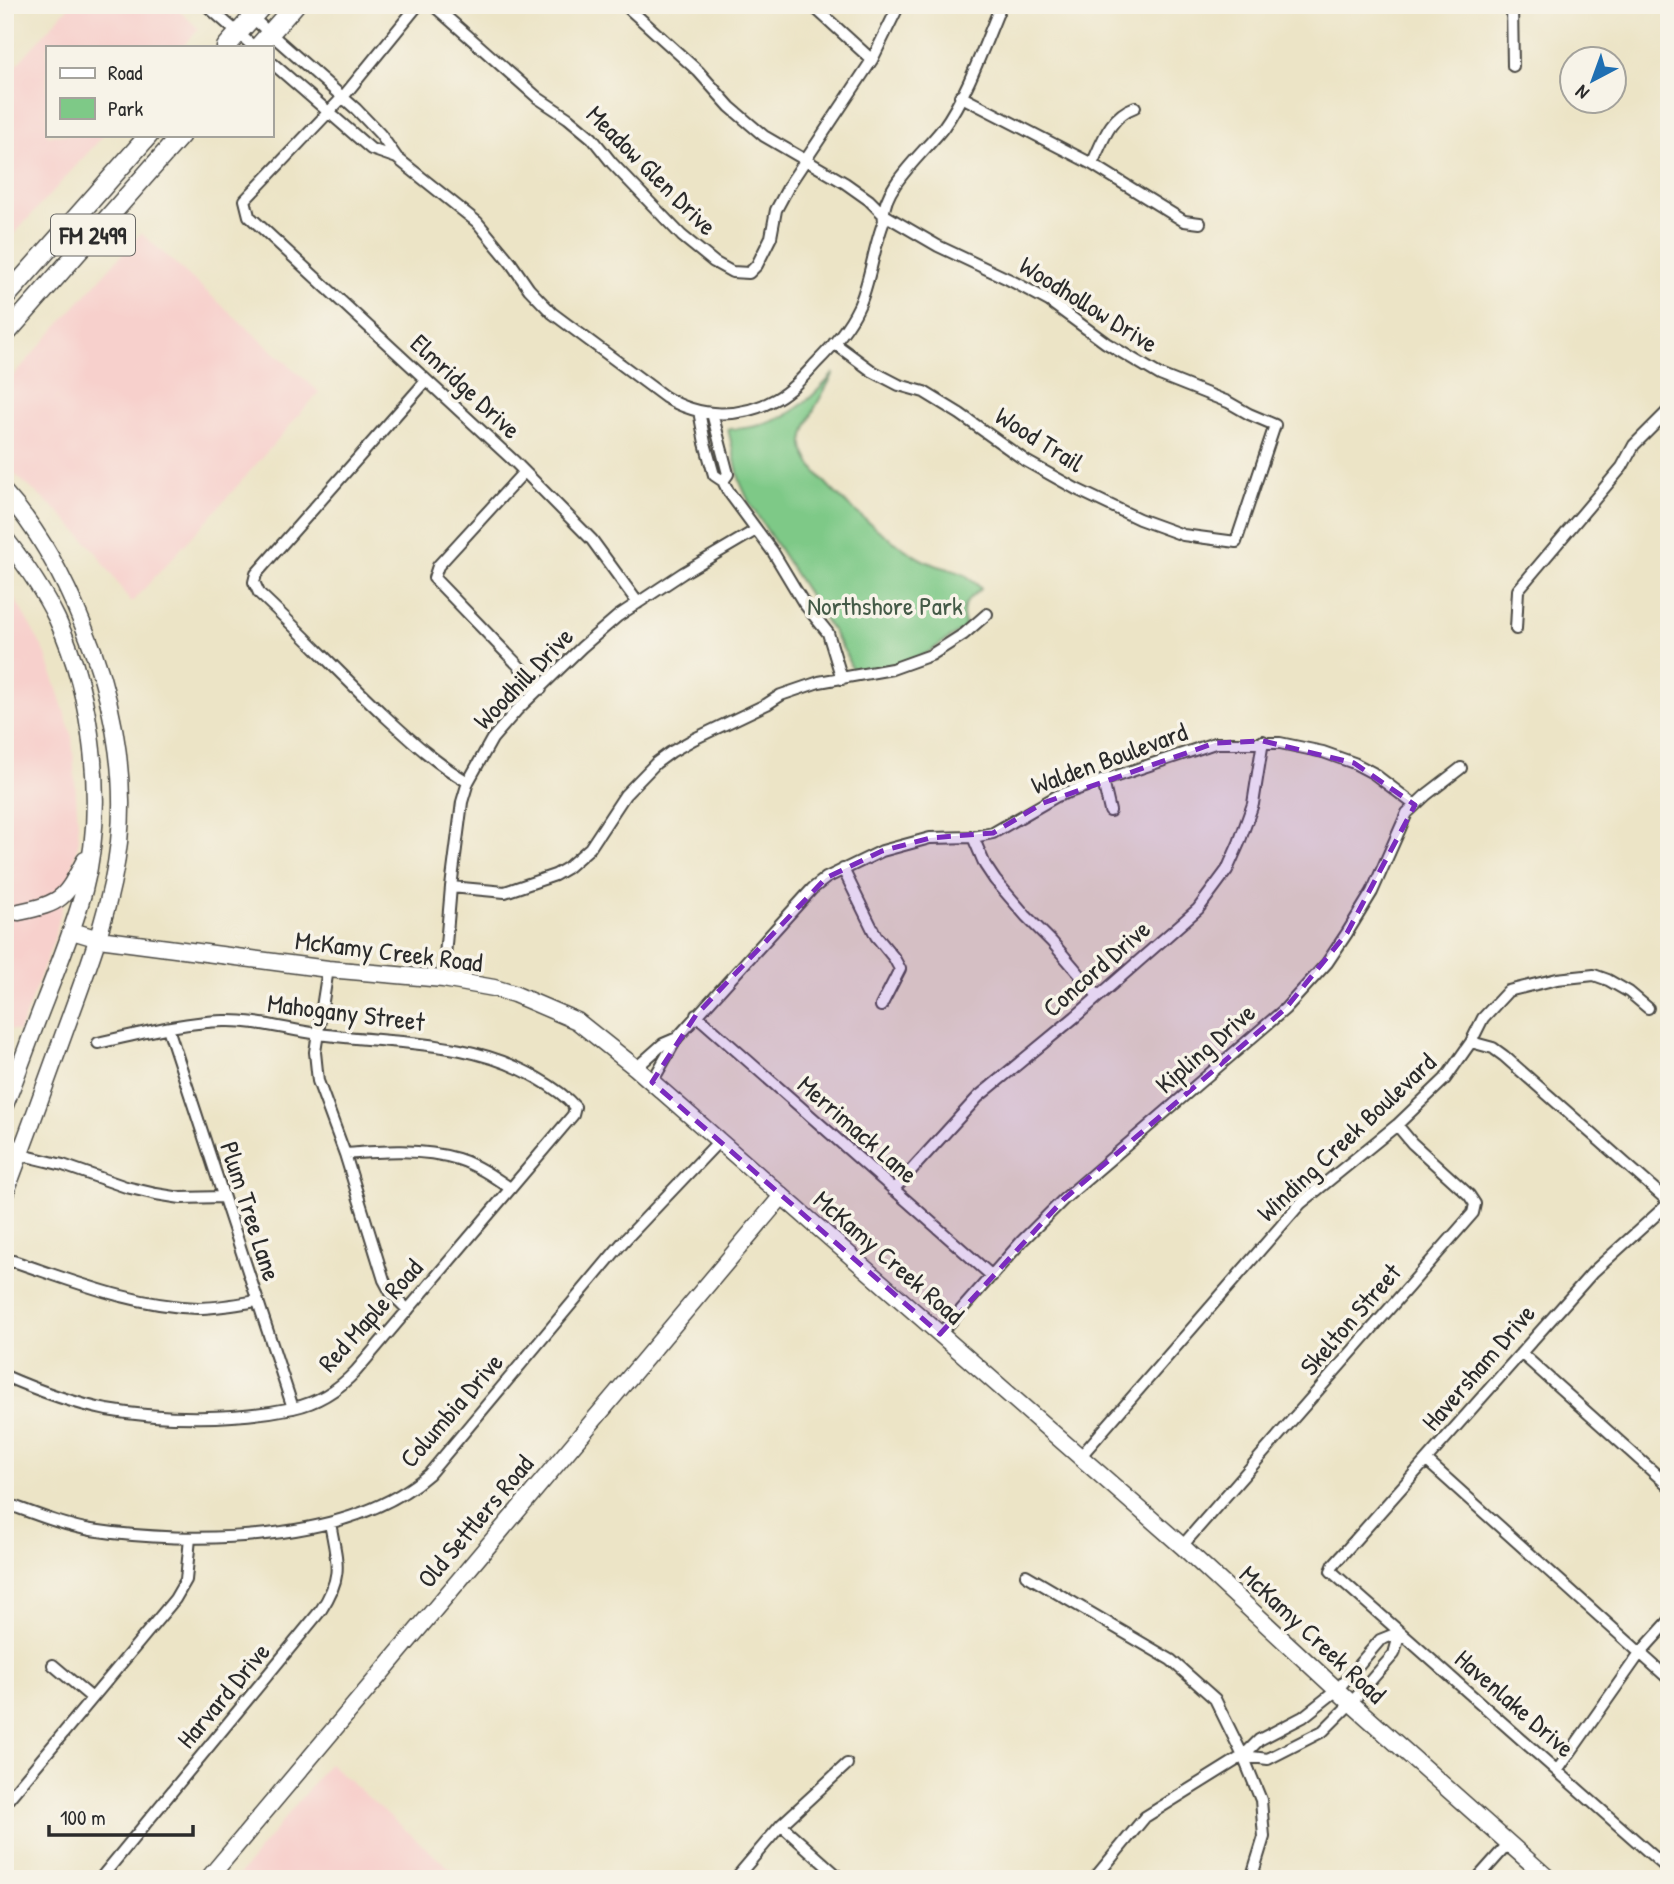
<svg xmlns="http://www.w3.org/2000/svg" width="1674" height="1884" font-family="'Patrick Hand',sans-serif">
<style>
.built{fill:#f7d0cc}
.green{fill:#7ec987;stroke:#547a59;stroke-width:2}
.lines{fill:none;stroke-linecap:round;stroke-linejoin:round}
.street-casing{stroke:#484742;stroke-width:14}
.secondary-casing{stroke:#484742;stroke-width:19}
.primary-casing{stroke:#484742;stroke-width:21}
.street{stroke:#fff;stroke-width:10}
.secondary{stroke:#fff;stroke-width:16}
.primary{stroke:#fff;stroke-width:18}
.marked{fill:#7b2cbf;fill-opacity:0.2;stroke:#7b2cbf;stroke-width:5;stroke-dasharray:14 9;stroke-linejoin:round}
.labels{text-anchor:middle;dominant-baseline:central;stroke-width:7;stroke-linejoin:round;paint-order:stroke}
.shield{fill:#f7f3e8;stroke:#686764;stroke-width:2}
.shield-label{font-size:24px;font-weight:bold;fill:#2b2b2b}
.street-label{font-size:26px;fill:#2b2b2b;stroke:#f7f3e8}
.park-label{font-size:26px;fill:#445a47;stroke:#f7f3e8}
</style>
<rect width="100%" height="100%" fill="#f7f3e8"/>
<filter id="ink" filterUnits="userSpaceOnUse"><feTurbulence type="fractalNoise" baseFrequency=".0143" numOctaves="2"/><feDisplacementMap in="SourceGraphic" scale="14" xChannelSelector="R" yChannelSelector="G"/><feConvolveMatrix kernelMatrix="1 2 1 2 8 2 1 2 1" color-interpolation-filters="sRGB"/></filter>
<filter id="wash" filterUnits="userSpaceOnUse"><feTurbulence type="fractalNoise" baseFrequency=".00686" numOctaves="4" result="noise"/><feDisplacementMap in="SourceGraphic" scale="28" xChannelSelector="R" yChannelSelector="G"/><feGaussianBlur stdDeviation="1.57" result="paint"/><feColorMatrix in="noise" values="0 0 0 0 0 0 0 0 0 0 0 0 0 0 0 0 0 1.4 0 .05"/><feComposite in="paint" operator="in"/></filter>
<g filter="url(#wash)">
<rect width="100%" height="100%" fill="#ece4c6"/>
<path class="built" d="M 70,5 L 173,5 L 199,29 L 182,47 L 47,47 L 47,135 L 104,135 L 5,244 L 5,78 Z
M 141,233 L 319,392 L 211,516 L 131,603 L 96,552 L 62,515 L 5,466 L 5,385 Z
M 5,581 L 45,652 L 72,736 L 79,840 L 54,940 L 19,1032 L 5,1027 Z
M 329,1763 L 462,1879 L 236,1879 Z"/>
<path class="green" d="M 834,373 C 823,394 807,417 803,441 C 799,474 897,548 925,561 C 949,572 962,567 981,589 C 967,599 958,608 966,626 L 962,630 L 925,654 L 893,666 L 853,673 L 846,654 L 833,632 L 750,504 L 740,482 L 728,429 C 776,429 804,408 834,373 Z"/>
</g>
<g filter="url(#ink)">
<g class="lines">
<g class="street-casing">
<path id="street" d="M 206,5 L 254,47
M 238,5 L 356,109 L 380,134 L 397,158 L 477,222 L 511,263 L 529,289 L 552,313 L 665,397 C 699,418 741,419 776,399 C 792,390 804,376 816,363 C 832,347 848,329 858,308 C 870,284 873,248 884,221 C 879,189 925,152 943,128 C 967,95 985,43 1001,5
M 418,5 L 343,97 L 245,200 L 249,216 L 515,462 L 592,540 L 638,603
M 433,5 L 538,98 L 568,118 L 592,138 L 612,163 L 682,236 L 714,262 L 732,272 L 749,273 L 757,265 L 771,237 L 776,210 L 791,182 L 872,60 L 899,5
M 625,5 L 698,71 L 730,107 L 764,136 L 845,183 L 869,200 L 883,214 L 938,246 L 1008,279 L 1049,301 L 1106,343 L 1160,375 L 1228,402 L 1249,414 L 1275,425 L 1236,542 L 1183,535 L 1139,519 L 1076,489 L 1026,461 L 960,414 L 924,392 L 899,385 L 872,371 L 834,343
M 812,5 L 872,60
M 1512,5 L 1513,66
M 271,62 L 371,149 L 397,158
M 960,96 L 1092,164 L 1184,221 L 1200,223
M 1092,164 C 1103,140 1110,116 1135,107
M 426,381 L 256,574 L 254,582 L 259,593 C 303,634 344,678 388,719 C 413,742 438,765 468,782
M 699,411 L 705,443 L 714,475 L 723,481 L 728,491 L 773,552 L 803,602 L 828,633 L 842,679
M 712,413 L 728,474 L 723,481
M 524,472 L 438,566 L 434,578 L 541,689
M 1516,629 L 1518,590 L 1622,467 L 1634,445 L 1669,410
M 1103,781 L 1110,811
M 973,837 L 985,865 L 995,880 L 1026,916 L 1052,942 L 1098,996
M 843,869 L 876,936 L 894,958 L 900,969 L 881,1006
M 451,887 L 505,892 L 555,875 L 567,868 L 590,848 L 625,795 L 656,763 L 671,752 L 694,739 L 767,704 L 781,695 L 819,682 L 892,669 L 931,655 L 964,634 L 987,614
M 328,969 L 315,1052 L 318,1081 L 345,1154 L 384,1280 L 391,1293 L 408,1310
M 443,979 L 451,887 L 462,802 L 468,782 L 492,739 L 517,710 L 582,647 L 618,616 L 683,573 L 756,530
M 696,1015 L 992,1276
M 168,1028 L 293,1408
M 1471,1042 L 1493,1048 L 1504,1056 L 1669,1202
M 636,1068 L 663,1044 L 677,1038
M 652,1082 L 677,1038 L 812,889 L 826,878 L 882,851 L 930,838 L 973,837 L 993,833 L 1057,796 L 1215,743 L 1280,743 L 1323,752 L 1354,763 L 1373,773 L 1415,805
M 5,1151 L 63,1165 L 126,1187 L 156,1194 L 181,1198 L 222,1197
M 345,1154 C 382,1151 422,1148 458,1159 C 477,1165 494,1177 510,1188
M 893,1190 L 978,1097 L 1075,1017 L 1198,909 L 1227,870 L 1239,843 L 1253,804 L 1263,741
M 1669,1203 L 1593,1272 L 1334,1564 L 1331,1571 L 1669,1870
M 5,1264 L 13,1261 C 73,1281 134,1306 198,1308 C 218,1308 237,1304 257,1301
M 940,1334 L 1022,1241 L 1064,1199 L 1285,1009 L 1327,963 L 1347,933 L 1372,892 L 1407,813 L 1426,795 L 1461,768
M 1521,1353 L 1669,1486
M 5,1376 C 37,1390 72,1403 107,1410 C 164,1420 235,1420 293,1408 C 317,1403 339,1389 356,1371 L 573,1115 L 575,1107 C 565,1095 551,1086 537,1078 C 471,1039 393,1044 319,1034 C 288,1030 256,1020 224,1021 C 181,1022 139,1034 98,1043
M 1080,1457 L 1301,1203 L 1397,1125 L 1445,1079 L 1471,1042 L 1483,1018 L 1508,991 L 1557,979 L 1594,975 L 1608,980 L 1629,992 L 1648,1008
M 1427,1461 L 1669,1679
M 5,1503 C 33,1513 62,1525 91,1530 C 191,1545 350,1544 429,1474 L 623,1242 L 719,1141
M 1182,1546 L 1473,1213 L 1475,1204 L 1469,1195 L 1412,1143 L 1397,1125
M 1026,1575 L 1171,1660 L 1215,1699 L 1243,1756 L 1261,1800 L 1264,1837 L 1251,1879
M 53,1665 L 92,1698
M 1243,1756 L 1268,1759 L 1323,1731 L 1351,1703 L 1394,1654 L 1400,1632
M 1557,1771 L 1640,1653 L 1669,1621
M 5,1803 L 175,1599 L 186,1580 L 190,1538
M 781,1825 L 841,1879
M 100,1879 L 321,1610 C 344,1575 337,1562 330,1523
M 735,1879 L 781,1825 L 847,1764
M 1094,1879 L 1145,1817 L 1243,1756 L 1259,1740 L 1303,1717 L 1337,1690 L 1380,1640 L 1400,1632
M 1477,1879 L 1509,1843"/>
</g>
<g class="secondary-casing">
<path id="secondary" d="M 5,493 C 40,531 64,578 83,625 C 111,691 127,770 119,842 C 112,906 89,965 67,1025 C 47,1081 26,1138 5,1194
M 5,538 C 25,564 43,590 57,619 C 93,696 106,807 84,890 C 74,928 59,964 45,1000 C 31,1035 19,1070 5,1105
M 19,912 C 63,903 65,898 85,860
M 72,931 L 99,939 L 328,969 L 443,979 L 494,988 L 514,994 L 577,1021 L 636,1068 L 1182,1546 L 1351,1703 L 1549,1879
M 208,1879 L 782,1196"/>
</g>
<g class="primary-casing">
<path id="primary" d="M 226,47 L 263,5
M 258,47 L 295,5
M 5,298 L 149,135
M 5,335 L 181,135"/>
</g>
<use href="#street" class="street"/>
<use href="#secondary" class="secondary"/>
<use href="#primary" class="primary"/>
</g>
</g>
<path class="marked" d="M 1263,741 L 1354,763 L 1415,805 L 1347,933 L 1285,1009 L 1064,1199 L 940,1334 L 652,1082 L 696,1015 L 826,878 L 882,851 L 930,838 L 993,833 L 1043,803 L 1215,743 Z"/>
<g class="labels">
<rect class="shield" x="51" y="214.5" width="84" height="41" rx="5"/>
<g class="shield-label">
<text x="93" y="235">FM 2499</text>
</g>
<g class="street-label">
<text transform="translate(652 170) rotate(45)">Meadow Glen Drive</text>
<text transform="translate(1089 304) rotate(32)">Woodhollow Drive</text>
<text transform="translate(466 386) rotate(43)">Elmridge Drive</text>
<text transform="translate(1040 439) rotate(32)">Wood Trail</text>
<text transform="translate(523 678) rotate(-46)">Woodhill Drive</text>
<text transform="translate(1109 758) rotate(-20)">Walden Boulevard</text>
<text transform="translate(389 951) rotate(7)">McKamy Creek Road</text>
<text transform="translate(1096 968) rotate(-41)">Concord Drive</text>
<text transform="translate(346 1012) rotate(7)">Mahogany Street</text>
<text transform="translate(1205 1048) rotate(-41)">Kipling Drive</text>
<text transform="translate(858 1129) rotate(41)">Merrimack Lane</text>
<text transform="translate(1346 1137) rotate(-43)">Winding Creek Boulevard</text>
<text transform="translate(251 1211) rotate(72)">Plum Tree Lane</text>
<text transform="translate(889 1257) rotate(41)">McKamy Creek Road</text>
<text transform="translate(370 1315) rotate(-48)">Red Maple Road</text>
<text transform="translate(1350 1319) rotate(-49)">Skelton Street</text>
<text transform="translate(1478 1367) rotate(-49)">Haversham Drive</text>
<text transform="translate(451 1410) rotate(-49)">Columbia Drive</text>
<text transform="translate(475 1521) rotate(-50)">Old Settlers Road</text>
<text transform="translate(1313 1634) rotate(43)">McKamy Creek Road</text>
<text transform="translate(223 1695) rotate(-50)">Harvard Drive</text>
<text transform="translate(1515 1703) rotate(41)">Havenlake Drive</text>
</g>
<g class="park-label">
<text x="885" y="605">Northshore Park</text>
</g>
</g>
<rect width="1674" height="1884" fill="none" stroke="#f7f3e8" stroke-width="28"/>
<rect x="46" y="46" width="228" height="91" fill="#f7f3e8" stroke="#a5a39c" stroke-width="2"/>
<rect x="60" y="68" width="35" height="10" fill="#ffffff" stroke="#a5a39c" stroke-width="2"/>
<text x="108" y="80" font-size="21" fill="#2b2b2b">Road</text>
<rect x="60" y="98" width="35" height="21" fill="#7ec987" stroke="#a5a39c" stroke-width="2"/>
<text x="108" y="116" font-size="21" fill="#2b2b2b">Park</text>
<g transform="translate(1593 80) rotate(221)"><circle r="33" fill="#f7f3e8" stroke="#a5a39c" stroke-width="2"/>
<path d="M0-5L12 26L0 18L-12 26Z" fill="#1f6fb2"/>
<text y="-10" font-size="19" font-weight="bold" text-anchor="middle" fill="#2b2b2b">N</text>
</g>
<path d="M49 1825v10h144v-10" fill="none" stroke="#2b2b2b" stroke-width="3.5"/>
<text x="60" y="1825" font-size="21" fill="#2b2b2b" stroke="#f7f3e8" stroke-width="5" paint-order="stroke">100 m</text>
</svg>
